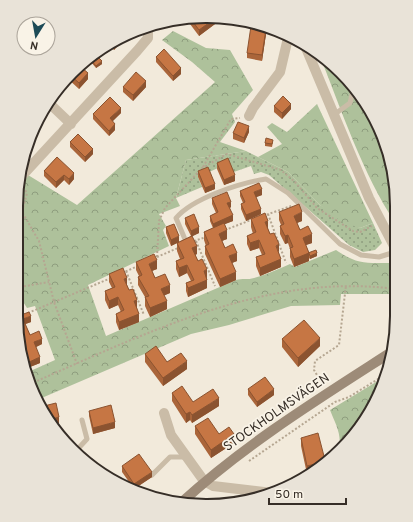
<svg xmlns="http://www.w3.org/2000/svg" width="413" height="522" font-family="Overpass,sans-serif">
<style>
.grass{fill:url(#grass-dots)}
.forest{fill:url(#forest-crowns)}
.lines{fill:none;stroke-linecap:round;stroke-linejoin:round}
.path{stroke:#b5a691;stroke-width:2;stroke-dasharray:2 2;stroke-linecap:butt}
.lane{stroke:#cabca7;stroke-width:5}
.street{stroke:#cabca7;stroke-width:10}
.secondary{stroke:#9d8b78;stroke-width:10}
.wall{fill:#aa653a}
.shaded-wall{fill:#8b5330}
.building{fill:#c67644;stroke:#8b5330}
.labels{text-anchor:middle;dominant-baseline:central;stroke-width:3.5;stroke-linejoin:round;paint-order:stroke}
.street-label{font-size:13px;fill:#362e27;stroke:#f9f3e7}
.rim{fill:none;stroke:#362e27;stroke-width:2}
</style>
<defs>
<pattern id="grass-dots" width="8" height="8" patternUnits="userSpaceOnUse"><rect width="8" height="8" fill="#aec19b"/><path d="M2 2h.1M6 6h.1" fill="none" stroke="#8e9d7e" stroke-width="1.8" stroke-linecap="round"/></pattern>
<pattern id="forest-crowns" width="20" height="18" patternUnits="userSpaceOnUse"><rect width="20" height="18" fill="#aec19b"/><path d="M2 6a3 3 0 1 1 6 0M12 15a3 3 0 1 1 6 0" fill="none" stroke="#8e9d7e"/></pattern>
</defs>
<rect width="100%" height="100%" fill="#f2eadb"/>
<path class="grass" d="M 246,151 L 288,172 L 320,205 L 360,228 L 373,223 L 382,243 L 375,250 L 363,252 L 349,245 L 269,175 L 261,172 L 254,174 L 251,166 L 231,173 L 227,164 L 198,177 L 202,187 L 176,198 L 186,160 Z"/>
<path class="forest" d="M 173,31 L 206,48 L 230,50 L 253,90 L 232,114 L 235,122 L 220,142 L 246,151 L 186,160 L 176,198 L 180,206 L 159,214 L 166,226 L 163,230 L 169,246 L 88,285 L 106,336 L 236,280 C 242,278 248,280 254,278 C 266,275 278,269 290,264 L 295,267 L 336,250 C 358,265 366,263 391,263 L 395,270 L 395,294 L 341,294 L 340,305 L 291,306 L 229,325 L 191,334 L 37,400 L 26,373 L 55,360 L 35,306 L 27,308 L 20,297 L 16,194 L 19,180 L 28,175 L 77,205 L 215,82 L 192,62 L 162,40 Z
M 319,54 L 372,111 L 397,194 L 396,224 C 362,173 342,111 319,54 Z
M 317,104 L 373,223 L 360,228 L 342,222 L 320,205 L 288,172 L 258,157 L 282,144 L 267,127 L 272,123 L 287,132 Z
M 381,379 L 358,431 L 339,448 C 342,434 335,423 330,410 Z"/>
<g class="lines">
<path class="path" d="M 203,167 L 231,119 L 240,118
M 23,187 L 27,193 L 22,212 L 39,241 L 54,302 L 77,364
M 268,214 L 286,263
M 263,216 L 291,206
M 17,220 L 22,212
M 225,230 L 251,220
M 194,241 L 206,237
M 196,241 L 215,286
M 157,257 L 159,221 L 165,208 L 202,168 L 227,154 L 281,170 L 295,182 L 317,208 L 353,231 L 360,232 L 372,226
M 157,257 L 178,248
M 126,271 L 144,315
M 122,273 L 138,266
M 20,287 L 49,282
M 28,313 L 111,278
M 30,384 C 145,334 266,272 395,289
M 323,385 L 314,370 L 315,361 L 339,345 L 346,285
M 249,461 L 335,402 L 349,397 L 383,376"/>
<path class="lane" d="M 335,114 L 350,103 L 353,90
M 187,244 L 176,218 C 193,198 240,183 266,179 L 288,193 L 340,244 L 361,255 L 379,257 L 395,252
M 75,452 L 87,439 L 82,420
M 152,475 L 170,457 L 186,457"/>
<path class="street" d="M 306,48 L 369,198 L 395,248
M 50,104 L 71,124
M 249,116 L 253,108 L 280,72 L 288,38
M 19,179 L 137,51 L 148,38 L 148,29
M 164,413 L 171,435 L 204,481 L 213,486 L 272,493"/>
<path class="secondary" d="M 181,503 C 245,444 320,398 393,351"/>
</g>
<path class="wall" d="M 187,18 L 215,20 L 215,24 L 199,36 L 187,20 Z
M 266,34 L 262,61 L 247,58 L 247,53 Z
M 125,37 L 125,38 L 114,50 L 108,44 L 111,41 Z
M 156,57 L 181,74 L 173,81 L 156,62 Z
M 91,60 L 102,64 L 96,68 L 91,62 Z
M 81,67 L 88,79 L 79,89 L 67,78 Z
M 123,87 L 146,87 L 133,101 L 123,92 Z
M 274,106 L 291,109 L 282,119 L 274,112 Z
M 121,113 L 112,121 L 115,130 L 109,136 L 93,119 L 93,114 Z
M 249,132 L 244,143 L 233,139 L 233,133 Z
M 70,142 L 93,154 L 85,162 L 70,147 Z
M 273,142 L 272,147 L 265,146 L 265,143 Z
M 57,157 L 74,179 L 69,185 L 64,180 L 56,188 L 44,176 L 44,171 Z
M 217,163 L 235,181 L 224,185 L 217,169 Z
M 198,171 L 215,189 L 205,193 L 198,177 Z
M 240,191 L 262,195 L 256,197 L 261,214 L 246,221 L 241,209 L 241,204 L 243,203 L 240,196 Z
M 212,198 L 231,207 L 230,208 L 233,221 L 224,224 L 227,239 L 222,241 L 225,248 L 237,261 L 232,263 L 236,280 L 220,287 L 205,254 L 205,246 L 206,246 L 204,240 L 204,232 L 213,228 L 210,221 L 210,216 L 216,213 L 212,204 Z
M 279,212 L 302,221 L 297,223 L 300,230 L 312,243 L 306,245 L 309,253 L 317,256 L 310,259 L 309,258 L 309,261 L 294,267 L 290,257 L 290,249 L 288,243 L 285,244 L 280,234 L 280,226 L 281,225 L 279,220 Z
M 185,218 L 199,233 L 192,236 L 197,254 L 195,255 L 207,278 L 207,288 L 188,297 L 186,291 L 186,283 L 191,281 L 187,273 L 179,277 L 176,269 L 176,261 L 180,259 L 177,251 L 177,243 L 171,246 L 166,233 L 166,227 L 179,242 L 191,236 L 185,224 Z
M 251,219 L 268,229 L 279,253 L 281,267 L 260,276 L 256,266 L 256,257 L 262,255 L 259,248 L 250,251 L 247,244 L 247,236 L 253,234 L 251,227 Z
M 136,262 L 157,269 L 152,271 L 155,278 L 170,293 L 164,295 L 167,309 L 150,317 L 145,306 L 145,297 L 138,285 L 138,277 L 139,276 L 136,270 Z
M 109,274 L 127,285 L 137,308 L 139,322 L 119,330 L 116,322 L 116,314 L 121,312 L 118,305 L 109,309 L 105,300 L 105,291 L 112,288 L 109,282 Z
M 21,315 L 31,322 L 25,324 L 30,335 L 42,344 L 36,347 L 40,363 L 25,369 L 22,363 Z
M 282,339 L 320,346 L 298,367 L 282,347 Z
M 145,354 L 167,362 L 187,369 L 163,386 L 145,362 Z
M 248,389 L 274,395 L 257,407 L 248,395 Z
M 172,393 L 193,402 L 219,406 L 192,423 L 190,420 L 186,423 L 172,401 Z
M 89,411 L 115,428 L 93,434 L 89,416 Z
M 195,426 L 219,434 L 234,443 L 211,458 L 195,434 Z
M 301,438 L 325,460 L 307,474 L 301,446 Z
M 122,466 L 152,477 L 134,489 L 122,472 Z"/>
<path class="shaded-wall" d="M 213,20 L 215,20 L 215,24 L 199,36 L 199,30 Z
M 266,29 L 266,34 L 262,61 L 262,55 Z
M 125,37 L 125,38 L 114,50 L 114,41 L 116,40 Z
M 102,61 L 102,64 L 96,68 L 96,66 Z
M 181,68 L 181,74 L 173,81 L 173,76 Z
M 88,73 L 88,79 L 79,89 L 79,83 Z
M 146,81 L 146,87 L 133,101 L 133,95 Z
M 291,104 L 291,109 L 282,119 L 282,113 Z
M 121,108 L 121,113 L 110,124 L 110,118 Z
M 115,124 L 115,130 L 109,136 L 109,131 Z
M 249,126 L 249,132 L 244,143 L 244,138 Z
M 93,149 L 93,154 L 85,162 L 85,157 Z
M 74,173 L 74,179 L 69,185 L 69,179 Z
M 64,175 L 64,180 L 56,188 L 56,182 Z
M 235,175 L 235,181 L 224,185 L 224,180 Z
M 215,184 L 215,189 L 205,193 L 205,188 Z
M 262,189 L 262,195 L 254,198 L 254,192 Z
M 231,202 L 231,207 L 227,209 L 227,203 Z
M 261,209 L 261,214 L 246,221 L 246,215 Z
M 302,212 L 302,221 L 294,224 L 294,216 Z
M 233,215 L 233,221 L 213,229 L 213,224 Z
M 268,221 L 268,230 L 265,222 Z
M 199,227 L 199,233 L 191,237 L 191,231 Z
M 227,230 L 227,239 L 219,242 L 219,234 Z
M 312,234 L 312,243 L 303,246 L 303,238 Z
M 288,235 L 288,243 L 285,244 L 285,236 Z
M 179,236 L 179,242 L 171,246 L 171,240 Z
M 259,240 L 259,248 L 250,251 L 250,243 Z
M 279,244 L 279,253 L 276,246 Z
M 197,246 L 197,254 L 192,256 L 192,248 Z
M 237,253 L 237,261 L 229,264 L 229,256 Z
M 309,253 L 309,261 L 294,267 L 294,259 Z
M 317,253 L 317,256 L 310,259 L 310,256 Z
M 281,259 L 281,267 L 260,276 L 260,268 Z
M 157,260 L 157,269 L 149,272 L 149,264 Z
M 187,265 L 187,273 L 179,277 L 179,268 Z
M 207,269 L 207,278 L 204,279 L 204,271 Z
M 236,272 L 236,280 L 220,287 L 220,279 Z
M 127,278 L 127,286 L 124,279 Z
M 207,280 L 207,288 L 188,297 L 188,288 Z
M 170,285 L 170,293 L 161,297 L 161,289 Z
M 118,297 L 118,305 L 109,309 L 109,301 Z
M 137,300 L 137,308 L 134,309 L 134,301 Z
M 167,301 L 167,309 L 150,317 L 150,308 Z
M 139,314 L 139,322 L 119,330 L 119,322 Z
M 31,316 L 31,322 L 23,325 L 23,319 Z
M 320,338 L 320,346 L 298,367 L 298,358 Z
M 42,339 L 42,344 L 34,348 L 34,342 Z
M 40,357 L 40,363 L 25,369 L 25,364 Z
M 187,361 L 187,369 L 163,386 L 163,378 Z
M 274,389 L 274,395 L 257,407 L 257,402 Z
M 219,398 L 219,406 L 192,423 L 192,415 Z
M 190,412 L 190,420 L 186,423 L 186,414 Z
M 59,417 L 59,423 L 52,425 L 48,420 Z
M 115,422 L 115,428 L 93,434 L 93,428 Z
M 234,434 L 234,443 L 211,458 L 211,450 Z
M 323,462 L 310,474 L 307,474 L 307,466 Z
M 152,472 L 152,477 L 134,489 L 134,484 Z"/>
<path class="building" d="M 190,18 L 213,20 L 199,30 Z
M 251,26 L 266,29 L 262,55 L 247,53 Z
M 164,49 L 181,68 L 173,76 L 156,57 Z
M 96,55 L 102,61 L 96,66 L 91,60 Z
M 81,67 L 88,73 L 79,83 L 70,75 Z
M 136,72 L 146,81 L 133,95 L 123,87 Z
M 283,96 L 291,104 L 282,113 L 274,106 Z
M 110,97 L 121,108 L 110,118 L 115,124 L 109,131 L 93,114 Z
M 238,122 L 249,126 L 244,138 L 233,133 Z
M 78,134 L 93,149 L 85,157 L 70,142 Z
M 266,138 L 273,140 L 272,144 L 265,143 Z
M 57,157 L 74,173 L 69,179 L 64,175 L 56,182 L 44,171 Z
M 228,158 L 235,175 L 224,180 L 217,163 Z
M 208,167 L 215,184 L 205,188 L 198,171 Z
M 259,183 L 262,189 L 254,192 L 261,209 L 246,215 L 241,204 L 245,202 L 240,191 Z
M 227,192 L 231,202 L 227,203 L 233,215 L 213,224 L 210,216 L 218,212 L 212,198 Z
M 299,204 L 302,212 L 294,216 L 300,230 L 308,226 L 312,234 L 303,238 L 309,253 L 294,259 L 290,248 L 293,247 L 288,235 L 285,236 L 280,226 L 284,224 L 279,212 Z
M 265,213 L 268,221 L 265,222 L 270,234 L 274,233 L 279,244 L 276,246 L 281,259 L 260,268 L 256,257 L 265,254 L 259,240 L 250,243 L 247,236 L 256,232 L 251,219 Z
M 194,214 L 199,227 L 191,231 L 185,218 Z
M 224,223 L 227,230 L 219,234 L 225,248 L 233,244 L 237,253 L 229,256 L 236,272 L 220,279 L 205,246 L 209,244 L 204,232 Z
M 174,224 L 179,236 L 171,240 L 166,227 Z
M 192,236 L 197,246 L 192,248 L 198,261 L 202,259 L 207,269 L 204,271 L 207,280 L 188,288 L 186,283 L 194,280 L 187,265 L 179,268 L 176,261 L 184,258 L 177,243 Z
M 316,250 L 317,253 L 310,256 L 309,253 L 308,253 Z
M 154,254 L 157,260 L 149,264 L 155,278 L 165,274 L 170,285 L 161,289 L 167,301 L 150,308 L 145,297 L 149,296 L 138,277 L 142,275 L 136,262 Z
M 123,268 L 127,278 L 124,279 L 129,290 L 133,289 L 137,300 L 134,301 L 139,314 L 119,322 L 116,314 L 124,310 L 118,297 L 109,301 L 105,291 L 115,287 L 109,274 Z
M 29,312 L 31,316 L 23,319 L 30,335 L 39,331 L 42,339 L 34,342 L 40,357 L 25,364 L 22,357 L 22,352 L 23,352 L 22,349 L 21,315 Z
M 304,320 L 320,338 L 298,358 L 282,339 Z
M 156,346 L 167,362 L 181,353 L 187,361 L 163,378 L 145,354 Z
M 265,377 L 274,389 L 257,402 L 248,389 Z
M 182,386 L 193,402 L 213,389 L 219,398 L 192,415 L 190,412 L 186,414 L 172,393 Z
M 56,403 L 59,417 L 48,420 L 41,411 L 40,407 Z
M 111,405 L 115,422 L 93,428 L 89,411 Z
M 208,418 L 219,434 L 229,427 L 234,434 L 211,450 L 195,426 Z
M 318,433 L 325,460 L 323,462 L 307,466 L 301,438 Z
M 139,454 L 152,472 L 134,484 L 122,466 Z
M 245,498 L 246,501 L 223,504 L 222,502 Z"/>
<g class="labels">
<g class="street-label">
<text transform="translate(277 413) rotate(-35)">STOCKHOLMSVÄGEN</text>
</g>
</g>
<path d="M0 0H413V522H0ZM206 23H207A183 183 0 0 1 390 206V316A183 183 0 0 1 207 499H206A183 183 0 0 1 23 316V206A183 183 0 0 1 206 23Z" fill="#e9e3d8" fill-rule="evenodd"/>
<path class="rim" d="M206 23H207A183 183 0 0 1 390 206V316A183 183 0 0 1 207 499H206A183 183 0 0 1 23 316V206A183 183 0 0 1 206 23Z"/>
<g transform="translate(36 36) rotate(191)"><circle r="19" fill="#f9f3e7" stroke="#aba49a"/>
<path d="M0-3L7 15L0 10L-7 15Z" fill="#1d4b57"/>
<text y="-6" font-size="11" font-weight="bold" text-anchor="middle" fill="#362e27">N</text>
</g>
<path d="M269 498v6h77v-6" fill="none" stroke="#362e27" stroke-width="2"/>
<text x="275" y="498" font-size="12" fill="#362e27" stroke="#f9f3e7" stroke-width="3" paint-order="stroke">50 m</text>
</svg>
